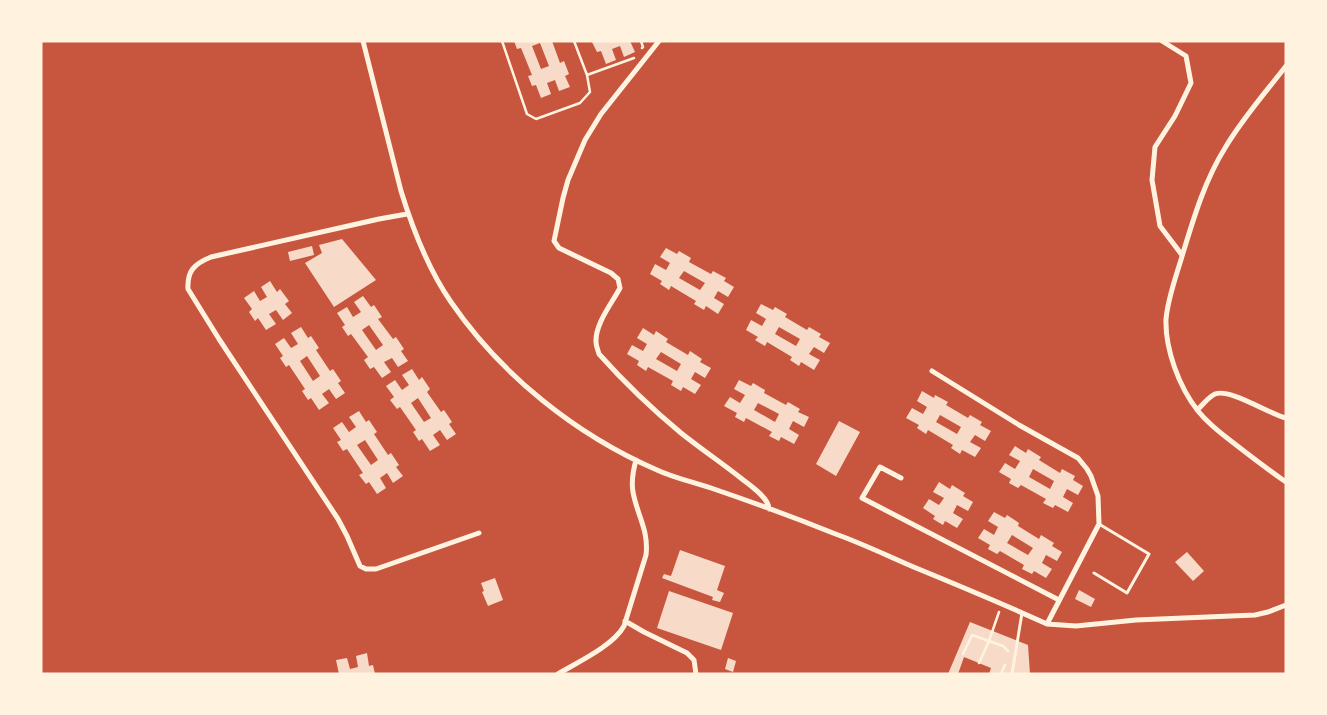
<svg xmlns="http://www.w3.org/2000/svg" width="1327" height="715" font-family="Rubik,sans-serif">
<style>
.building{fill:#f7dbc8;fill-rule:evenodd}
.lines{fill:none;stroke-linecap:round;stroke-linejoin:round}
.path{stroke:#fff3e0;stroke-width:2.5}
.service{stroke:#fff3e0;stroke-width:3}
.minor{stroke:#fff3e0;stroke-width:5}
</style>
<rect width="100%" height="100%" fill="#c8553d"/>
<path class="building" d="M 514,41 L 552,41 L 560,63 L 564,61 L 569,74 L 565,76 L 570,87 L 559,91 L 555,80 L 547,83 L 551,94 L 541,98 L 536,85 L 532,86 L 528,76 L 532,75 L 521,48 L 517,49 ZM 540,43 L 549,66 L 541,69 L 532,46 Z
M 596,41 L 630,41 L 635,52 L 624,57 L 620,46 L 612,49 L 616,60 L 606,64 L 601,51 L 597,52 L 592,42 Z
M 342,239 L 376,280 L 334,307 L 305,263 L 322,253 L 319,245 Z
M 312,246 L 314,255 L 290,261 L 288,252 Z
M 666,248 L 677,254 L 679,251 L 691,258 L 689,262 L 711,274 L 713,271 L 726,278 L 724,281 L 734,287 L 728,297 L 718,291 L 714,298 L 724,304 L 718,314 L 706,306 L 704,310 L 694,304 L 696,301 L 671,286 L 669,290 L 660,284 L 662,281 L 650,274 L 655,264 L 666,270 L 670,263 L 660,257 ZM 684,271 L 705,283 L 700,290 L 679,278 Z
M 270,281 L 277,292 L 280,289 L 289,301 L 285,304 L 292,313 L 283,320 L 276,310 L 269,314 L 276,324 L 266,330 L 258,318 L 255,321 L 249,312 L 252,309 L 244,298 L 254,291 L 260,301 L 267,297 L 261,287 Z
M 363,296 L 371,307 L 374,305 L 382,317 L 378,319 L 393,339 L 396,337 L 404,349 L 401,351 L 408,361 L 398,367 L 392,358 L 384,362 L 391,372 L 382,378 L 374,367 L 370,369 L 364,360 L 368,357 L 351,334 L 348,336 L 342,327 L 345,325 L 337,313 L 347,307 L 353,317 L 361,312 L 354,302 ZM 369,325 L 383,345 L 376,350 L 362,330 Z
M 761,304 L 773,310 L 775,307 L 787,314 L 785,317 L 807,330 L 809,327 L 821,334 L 819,337 L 830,343 L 824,353 L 814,347 L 809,354 L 820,360 L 814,370 L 801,362 L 799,366 L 790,360 L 792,357 L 767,342 L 765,346 L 755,340 L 758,337 L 746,330 L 751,320 L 762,326 L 766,319 L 756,313 ZM 779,327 L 800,339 L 796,346 L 775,334 Z
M 301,327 L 308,338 L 311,336 L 319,348 L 316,350 L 330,371 L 333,369 L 341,381 L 338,383 L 345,393 L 336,399 L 329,389 L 322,394 L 329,403 L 319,410 L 311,398 L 308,400 L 302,391 L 305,389 L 289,365 L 286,367 L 280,358 L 283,356 L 275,344 L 284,338 L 291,348 L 298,344 L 291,333 ZM 307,356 L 320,376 L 313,381 L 300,361 Z
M 643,328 L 654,335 L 656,331 L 668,339 L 666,342 L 688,355 L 690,351 L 702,359 L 700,362 L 711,368 L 705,378 L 695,372 L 691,379 L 701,385 L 695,394 L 683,387 L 681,391 L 671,385 L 673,381 L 648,367 L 646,371 L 637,365 L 639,361 L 627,354 L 632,345 L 643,351 L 647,344 L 637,338 ZM 661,352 L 681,364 L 677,371 L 656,359 Z
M 412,369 L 419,380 L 422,377 L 430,389 L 427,392 L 441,412 L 444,410 L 452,422 L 449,424 L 456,434 L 447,440 L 440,430 L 433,435 L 440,445 L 430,451 L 422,439 L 419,441 L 413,432 L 416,430 L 400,407 L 397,409 L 390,400 L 394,397 L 386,386 L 395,380 L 402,390 L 409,385 L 402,375 ZM 418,398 L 431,418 L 424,422 L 411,403 Z
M 739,380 L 751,386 L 753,383 L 765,390 L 764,393 L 786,405 L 788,402 L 800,409 L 798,412 L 809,417 L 804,427 L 793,421 L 789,429 L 799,435 L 794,444 L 781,437 L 779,441 L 769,436 L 772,432 L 746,418 L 744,422 L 735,417 L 737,413 L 724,406 L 730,397 L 740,403 L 745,395 L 734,389 ZM 758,403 L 779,414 L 775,422 L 754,410 Z
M 922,391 L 934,398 L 935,395 L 948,402 L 946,405 L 968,418 L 970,415 L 982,422 L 980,425 L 991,431 L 985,441 L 975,435 L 970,442 L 981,448 L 975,457 L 962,450 L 960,454 L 951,448 L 953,445 L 928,430 L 926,434 L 917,428 L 919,425 L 906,418 L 912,408 L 923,414 L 927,407 L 917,401 ZM 940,415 L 961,427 L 957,434 L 936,422 Z
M 359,411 L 366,422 L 369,420 L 377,432 L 374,434 L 388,455 L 391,453 L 399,465 L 396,467 L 403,476 L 393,483 L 387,473 L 380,478 L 386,488 L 377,494 L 369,482 L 366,484 L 359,475 L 363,473 L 347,449 L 343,451 L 337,442 L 341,440 L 333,428 L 342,422 L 349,432 L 356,427 L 349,417 ZM 365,440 L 378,460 L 371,465 L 357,445 Z
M 839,421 L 860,432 L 836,476 L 816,464 Z
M 1015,446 L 1026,453 L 1028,449 L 1041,457 L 1039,460 L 1060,473 L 1062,469 L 1075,476 L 1073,480 L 1083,486 L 1078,495 L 1067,489 L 1063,497 L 1073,503 L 1068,512 L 1055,505 L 1053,508 L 1043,503 L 1046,499 L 1021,485 L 1018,488 L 1009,483 L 1011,479 L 999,472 L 1005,463 L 1015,469 L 1020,461 L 1009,455 ZM 1033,469 L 1054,481 L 1050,489 L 1029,477 Z
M 939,482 L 950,489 L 952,485 L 965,493 L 963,496 L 973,502 L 968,511 L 957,505 L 953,513 L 963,519 L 957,528 L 945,521 L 943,525 L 933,519 L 935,516 L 923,508 L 929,499 L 939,505 L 944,498 L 933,492 Z
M 994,512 L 1005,518 L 1007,515 L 1019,523 L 1018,526 L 1039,539 L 1041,535 L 1054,543 L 1052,546 L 1062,552 L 1057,561 L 1046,555 L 1042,563 L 1052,569 L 1046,578 L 1034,571 L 1032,574 L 1022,569 L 1024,565 L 1000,551 L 997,554 L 988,549 L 990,545 L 978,538 L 984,529 L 994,535 L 998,527 L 988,521 ZM 1012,535 L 1033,548 L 1028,555 L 1007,543 Z
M 680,550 L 725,566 L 717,590 L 724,593 L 720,602 L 712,600 L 713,597 L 662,578 L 664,574 L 671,576 Z
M 1187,552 L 1204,571 L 1193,581 L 1175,562 Z
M 495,578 L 503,600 L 488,606 L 482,592 L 484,591 L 481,583 Z
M 1079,590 L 1095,599 L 1091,607 L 1075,599 Z
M 669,591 L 733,613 L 721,650 L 657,628 Z
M 970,622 L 1028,645 L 1030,674 L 989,674 L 991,668 L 964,657 L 958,674 L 948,674 Z
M 367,653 L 369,666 L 373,665 L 375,674 L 339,674 L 336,660 L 347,658 L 350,669 L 358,667 L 356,656 Z
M 728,658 L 736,661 L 733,672 L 725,669 Z"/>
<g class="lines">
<path class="path" d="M 502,41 L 527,114 L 536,119 L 580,103 L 590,92 L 587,75
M 574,41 L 587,75 L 634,58
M 641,41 L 643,47 L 642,48
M 963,654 L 972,635 L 1003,646 L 1008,651
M 979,663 L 989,641 L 999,612
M 1001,674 L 1005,665"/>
<path class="service" d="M 1094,573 L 1127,593 L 1149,554 L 1099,524
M 1012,674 L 1022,613"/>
<path class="minor" d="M 363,41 L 401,191 C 413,230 428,269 451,302 C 501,375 576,435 657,470 C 674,478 693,482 711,488 C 752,502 793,517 833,533 C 861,543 888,556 916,568 C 960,586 1003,604 1047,624 L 1076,626 L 1136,620 L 1255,615 L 1268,612 L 1286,605
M 659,41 L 601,114 L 585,140 L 568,180 L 563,198 L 554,241 L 559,248 L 611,273 L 618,279 L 620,288 C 612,303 595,324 596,342 C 596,346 598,350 599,354 C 624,382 652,409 681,433 C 701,449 722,463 742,479 C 750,485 769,498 769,509
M 1162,41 L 1186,56 L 1191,83 L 1175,116 L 1155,147 L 1152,180 L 1160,226 L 1182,255
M 1286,66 C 1265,93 1242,119 1225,148 C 1205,180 1194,217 1183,253 C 1177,274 1168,297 1166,319 C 1165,349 1179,387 1198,411 C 1207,422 1219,432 1231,441 C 1249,455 1267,469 1286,482
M 407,214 L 379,219 L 211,257 C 194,264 187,271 188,289 L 219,339 L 338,519 L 347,536 L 360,566 L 366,569 L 376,569 L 479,533
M 932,371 L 1019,425 L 1078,458 L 1087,469 L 1091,476 L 1098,496 L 1099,524 L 1047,624
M 1197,410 C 1203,405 1208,397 1215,394 C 1230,388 1269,414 1286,418
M 901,478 L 880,467 L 862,498 L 1059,600
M 625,621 L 644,632 L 687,653 L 694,660 L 696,674
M 558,674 C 578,662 613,646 624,626 L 646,555 C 649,530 637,515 633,492 C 631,481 633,471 636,460"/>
</g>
<rect width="1327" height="715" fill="none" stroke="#fff3e0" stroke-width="85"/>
</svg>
